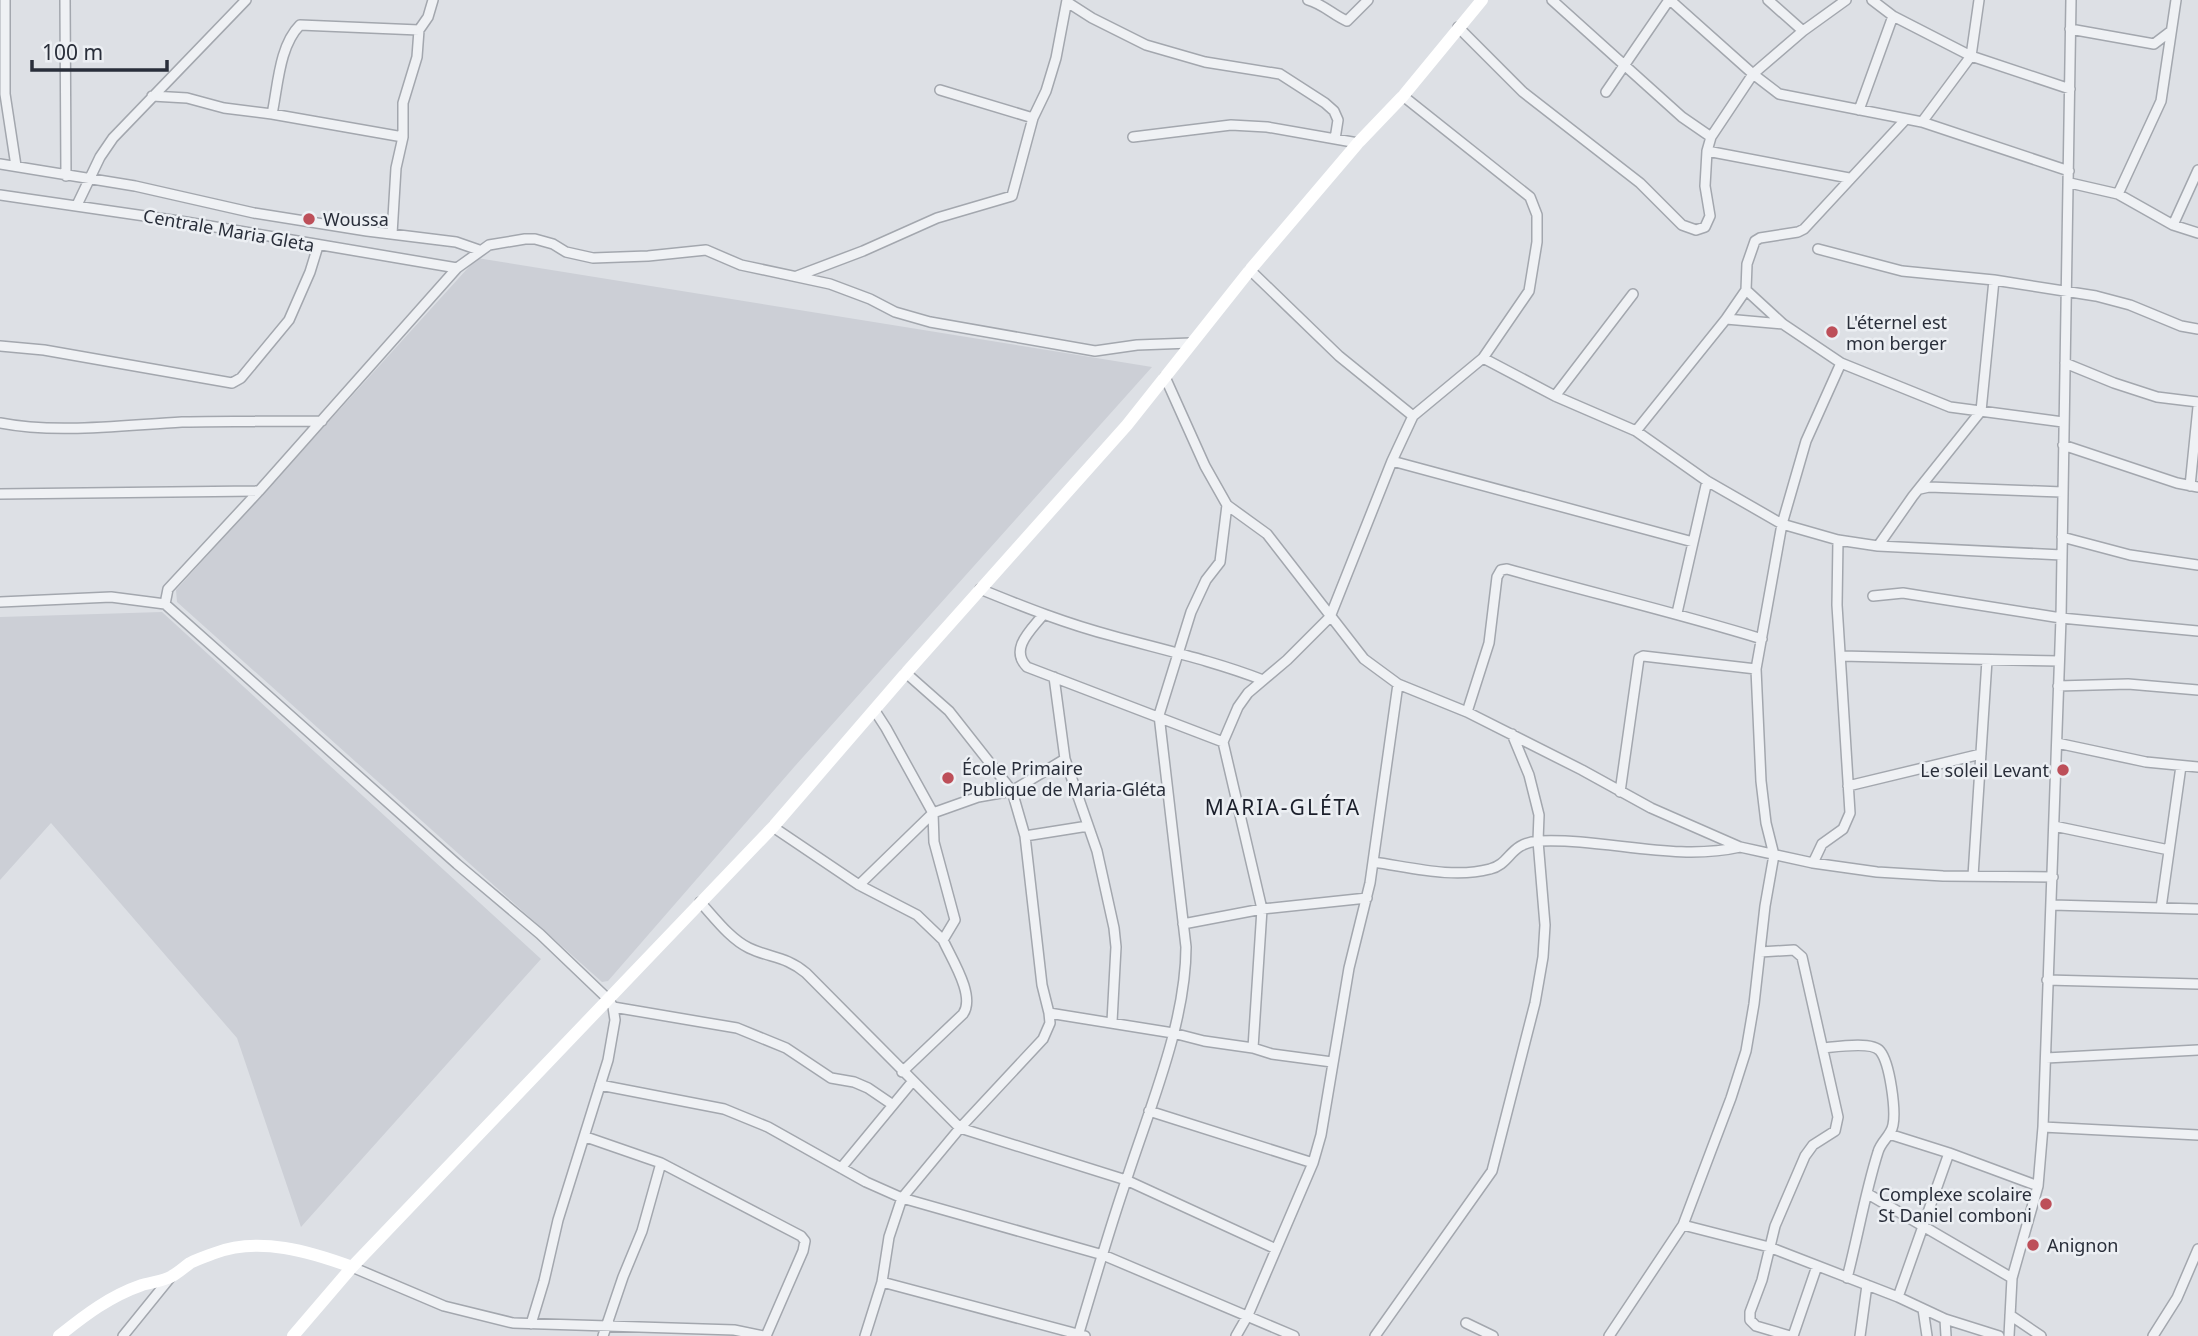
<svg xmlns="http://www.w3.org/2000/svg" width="2198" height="1336" font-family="'Noto Sans',sans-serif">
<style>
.built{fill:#cccfd6}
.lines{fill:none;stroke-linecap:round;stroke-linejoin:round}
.street-casing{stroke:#a3a7ae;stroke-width:12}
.street{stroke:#eff1f4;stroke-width:9}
.secondary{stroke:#fff;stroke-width:12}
.poi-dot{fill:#bd4f59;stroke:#eceff3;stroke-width:2.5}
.labels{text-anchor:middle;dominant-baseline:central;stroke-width:5;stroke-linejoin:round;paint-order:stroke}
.poi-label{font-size:18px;fill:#292e3a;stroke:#eceff3;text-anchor:start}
.street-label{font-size:18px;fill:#292e3a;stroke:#eceff3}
.quarter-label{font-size:21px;letter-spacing:2px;fill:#1b1f2b;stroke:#eceff3}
</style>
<rect width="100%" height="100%" fill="#dde0e5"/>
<path class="built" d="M 477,258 L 1152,367 L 795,766 L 608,981 L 602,982 L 177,602 L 176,590 Z
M 162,612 L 541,959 L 301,1227 L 237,1038 L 51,823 L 0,880 L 0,617 Z"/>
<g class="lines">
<g class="street-casing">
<path id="street" d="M 5,0 L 5,94 L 16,166
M 65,0 L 66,176
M 1308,0 C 1323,4 1333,15 1347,21 L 1368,0
M 1552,0 L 1682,117 L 1711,137
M 1670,0 L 1753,74 L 1779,94 L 1922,122 L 2069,171
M 1768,0 L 1803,31
M 1872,0 L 1893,16 L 1971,56 L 2070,89
M 1067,2 L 1092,18 L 1146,45 L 1205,62 L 1280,74 L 1325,103 L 1334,111 L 1338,120 L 1335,139
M 1458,27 L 1523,92 L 1640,183 L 1682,225 L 1696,230 L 1705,227 L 1710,216 L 1705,186 L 1707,151 L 1711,137 L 1753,74 L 1803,31 L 1846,0
M 2070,29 L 2154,44 L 2171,31
M 419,30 L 428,17 L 433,0
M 940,90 L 1033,118
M 1606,92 L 1669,0
M 152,96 L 187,98 L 224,108 L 272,114 L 403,137
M 1859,110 L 1893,16
M 272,114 C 278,86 279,46 300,25 L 419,30 L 417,57 L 403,103 L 403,137 L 396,168 L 392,234
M 1922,122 L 1971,56 L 1979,0
M 1133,137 L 1231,125 L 1267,127 L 1358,143
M 1707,151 L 1849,178
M 0,164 L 135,186 L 254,213 L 367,231 L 456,242 L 479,250
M 2070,183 L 2118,194 L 2173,225 L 2198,233
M 2118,194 L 2161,101 L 2176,0
M 0,195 L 186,222 L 457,268
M 77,205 L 100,157 L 113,138 L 246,0
M 2173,225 L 2198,170
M 1818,249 L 1902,271 L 1994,280 L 2096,296 L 2130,305 L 2181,326 L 2198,329
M 1250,270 L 1339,356 L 1413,416
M 797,276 L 863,251 L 937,218 L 1012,196 L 1033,118 L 1046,91 L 1056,58 L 1067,0
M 1746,290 L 1783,324 L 1841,363 L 1950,407 L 2063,422
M 1726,319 L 1783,324
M 0,346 L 44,350 L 232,383 L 241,378 L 289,320 L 310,272 L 318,246
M 1483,358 L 1555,396 L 1636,431 L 1707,481 L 1782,524 L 1838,540 L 1878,546 L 2062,555
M 2065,363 L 2114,383 L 2157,397 L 2198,402
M 1165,377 L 1205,466 L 1227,505 L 1267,534 L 1364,659 L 1398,684 L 1467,712 L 1582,770 L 1651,808 L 1740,847 L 1813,863 L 1877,872 L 1943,876 L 2053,877
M 1555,396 L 1633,294
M 0,423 C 56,434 125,425 182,422 C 229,421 276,421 322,421
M 1636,431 L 1726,319 L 1746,290 L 1747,264 L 1755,241 L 1760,238 L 1798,232 L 1804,229 L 1906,119
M 2063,445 L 2177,483 L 2198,487
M 1392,461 L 1693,542
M 2190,486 L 2198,407
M 1920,489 L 1929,487 L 2062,492
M 0,494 L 259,491
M 2062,537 L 2130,555 L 2198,565
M 1878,546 L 1913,496 L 1981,411 L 1994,280
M 980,589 C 1024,607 1067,624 1113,636 C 1164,650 1214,661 1263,680
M 1873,596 L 1903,593 L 2061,618 L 2198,631
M 0,602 L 111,597 L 165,604 L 457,864 L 540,934 L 609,1000 L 613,1007 L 615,1020 L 608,1060 L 558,1220 L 544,1281 L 531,1324
M 165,604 L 168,589 L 259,491 L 457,268 L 489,245 L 525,239 L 535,239 L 553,244 L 566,252 L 593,258 L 648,256 L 706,250 L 741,265 L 830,284 L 870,299 L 895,312 L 930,322 L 1095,351 L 1137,345 L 1191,343
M 1677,613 L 1707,481
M 1043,615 C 1031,630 1009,649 1027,667 L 1223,742
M 1841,656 L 2059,661
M 1054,677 L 1065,759 L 1097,851 L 1114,928 L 1116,947 L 1112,1022
M 2058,686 L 2128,684 L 2198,690
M 875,711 L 886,728 L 933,813 L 934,842 L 955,920 L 943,940 C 951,958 976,996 963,1014 L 902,1072
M 1467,712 L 1489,643 L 1497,577 L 1501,570 L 1507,569 C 1592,593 1678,613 1762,639
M 2057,743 L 2146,762 L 2198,767
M 1848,786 L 1981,754
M 1620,792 L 1639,658 L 1643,656 L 1756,669
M 2054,826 L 2169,850
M 773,827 L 859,885 L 917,915 L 943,940
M 1025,836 L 1088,826
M 1373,862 C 1410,867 1453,879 1490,869 C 1511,864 1509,843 1539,841 C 1606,838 1674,862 1740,847
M 1813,863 L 1822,844 L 1843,829 L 1850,813 L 1837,605 L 1838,540
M 1973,876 L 1987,660
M 859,885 L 933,813 L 978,797 L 1012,791 L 1065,759
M 700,902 C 714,917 730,939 749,948 C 770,958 786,956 806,973 L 960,1128 L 1126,1180 L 1276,1249
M 2052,905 L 2198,909
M 2161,908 L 2181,766
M 1183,924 L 1262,909 L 1367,898
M 1760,952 L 1794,950 L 1802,957 L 1838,1117 L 1835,1131 L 1813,1145 L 1805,1156 L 1775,1226 L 1762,1280 L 1750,1312 L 1750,1320 L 1756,1326 L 1790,1336
M 2047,980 L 2198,984
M 613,1007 L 737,1028 L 786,1048 L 831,1078 L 854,1082 L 868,1088 L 893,1105
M 1049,1013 L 1173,1033 L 1204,1041 L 1253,1048 L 1272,1054 L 1332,1062
M 1253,1048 L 1262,909 L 1223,742 L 1238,707 L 1248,693 L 1287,660 L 1330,617 L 1392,461 L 1413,416 L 1483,358 L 1529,291 L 1537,242 L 1537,215 L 1530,197 L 1403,96
M 1823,1048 C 1835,1047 1872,1041 1880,1051 C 1890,1063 1896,1110 1893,1125 C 1891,1136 1881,1141 1878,1152 C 1865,1193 1858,1236 1847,1278
M 2046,1058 L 2198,1050
M 600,1085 L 724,1109 L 768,1127 L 866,1182 L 902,1198 L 1103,1255 L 1294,1336
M 1149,1111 L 1313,1163
M 2043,1127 L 2198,1135
M 1889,1134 L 1949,1153 L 2038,1186
M 586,1137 L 661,1163 L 801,1236 L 805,1241 L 803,1251 L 766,1336
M 841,1168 L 912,1082
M 1868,1194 L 2012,1278
M 1683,1225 L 1769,1247 L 1898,1297 L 1945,1319 L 1999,1336
M 352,1267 L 444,1306 L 513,1323 L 734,1330 L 764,1336
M 882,1282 L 1085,1336
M 1898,1297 L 1949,1153
M 1923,1309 L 1927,1336
M 2010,1315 L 2041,1336
M 1945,1319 L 1946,1336
M 1466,1323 L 1493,1336
M 123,1336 L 170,1278
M 603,1336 L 623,1277 L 642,1231 L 661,1163
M 865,1336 L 882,1282 L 889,1237 L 902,1198 L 960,1128 L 1043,1039 L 1050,1023 L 1049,1013 L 1042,985 L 1025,836 L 1012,791 L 949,711 L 906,673
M 1078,1336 C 1094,1283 1109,1230 1127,1178 C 1150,1107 1186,1022 1186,947 L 1159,715 L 1191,612 L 1206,580 L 1220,562 L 1227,505
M 1236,1336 L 1248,1315 L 1313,1163 L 1321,1135 L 1349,968 L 1370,883 L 1398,684
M 1375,1336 L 1492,1171 L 1535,1003 L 1543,957 L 1545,925 L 1538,841 L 1539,815 L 1529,775 L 1512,734
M 1609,1336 L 1683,1225 L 1731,1098 L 1746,1051 L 1754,1004 L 1765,906 L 1774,855 L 1766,823 L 1761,781 L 1756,669 L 1782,524 L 1806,441 L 1841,363
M 1793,1336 L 1817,1266
M 1860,1336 L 1867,1285
M 2009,1336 L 2012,1278 L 2038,1186 L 2043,1127 L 2061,618 L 2071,0
M 2153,1336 L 2177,1298 L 2198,1249"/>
</g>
<use href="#street" class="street"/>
<path class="secondary" d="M 59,1336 C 85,1315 110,1296 142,1285 C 150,1283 160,1281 168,1278 C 176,1275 183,1268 190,1263 C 198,1259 207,1256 215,1253 C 259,1236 311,1252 352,1267
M 293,1336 L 352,1267 L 773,827 L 906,673 L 1127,425 L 1250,270 L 1358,143 L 1403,96 L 1482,0"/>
</g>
<g class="poi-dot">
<circle cx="309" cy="219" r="7"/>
<circle cx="1832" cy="332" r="7"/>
<circle cx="2063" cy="770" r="7"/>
<circle cx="948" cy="778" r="7"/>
<circle cx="2046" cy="1204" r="7"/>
<circle cx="2033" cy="1245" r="7"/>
</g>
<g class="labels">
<g class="poi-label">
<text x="323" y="219">Woussa</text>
<text x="1846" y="322">L'éternel est<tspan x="1846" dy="21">mon berger</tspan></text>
<text x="962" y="768">École Primaire<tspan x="962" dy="21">Publique de Maria-Gléta</tspan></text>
<text x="2049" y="770" text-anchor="end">Le soleil Levant</text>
<text x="2032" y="1194" text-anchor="end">Complexe scolaire<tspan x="2032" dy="21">St Daniel comboni</tspan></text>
<text x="2047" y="1245">Anignon</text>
</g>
<g class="street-label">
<text transform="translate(229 230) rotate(10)">Centrale Maria Gleta</text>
</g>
<g class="quarter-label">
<text x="1283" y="807">MARIA-GLÉTA</text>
</g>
</g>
<path d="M32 60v10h135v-10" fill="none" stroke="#292e3a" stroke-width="3.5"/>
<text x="42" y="60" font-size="21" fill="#292e3a" stroke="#eceff3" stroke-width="5" paint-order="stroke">100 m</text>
</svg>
